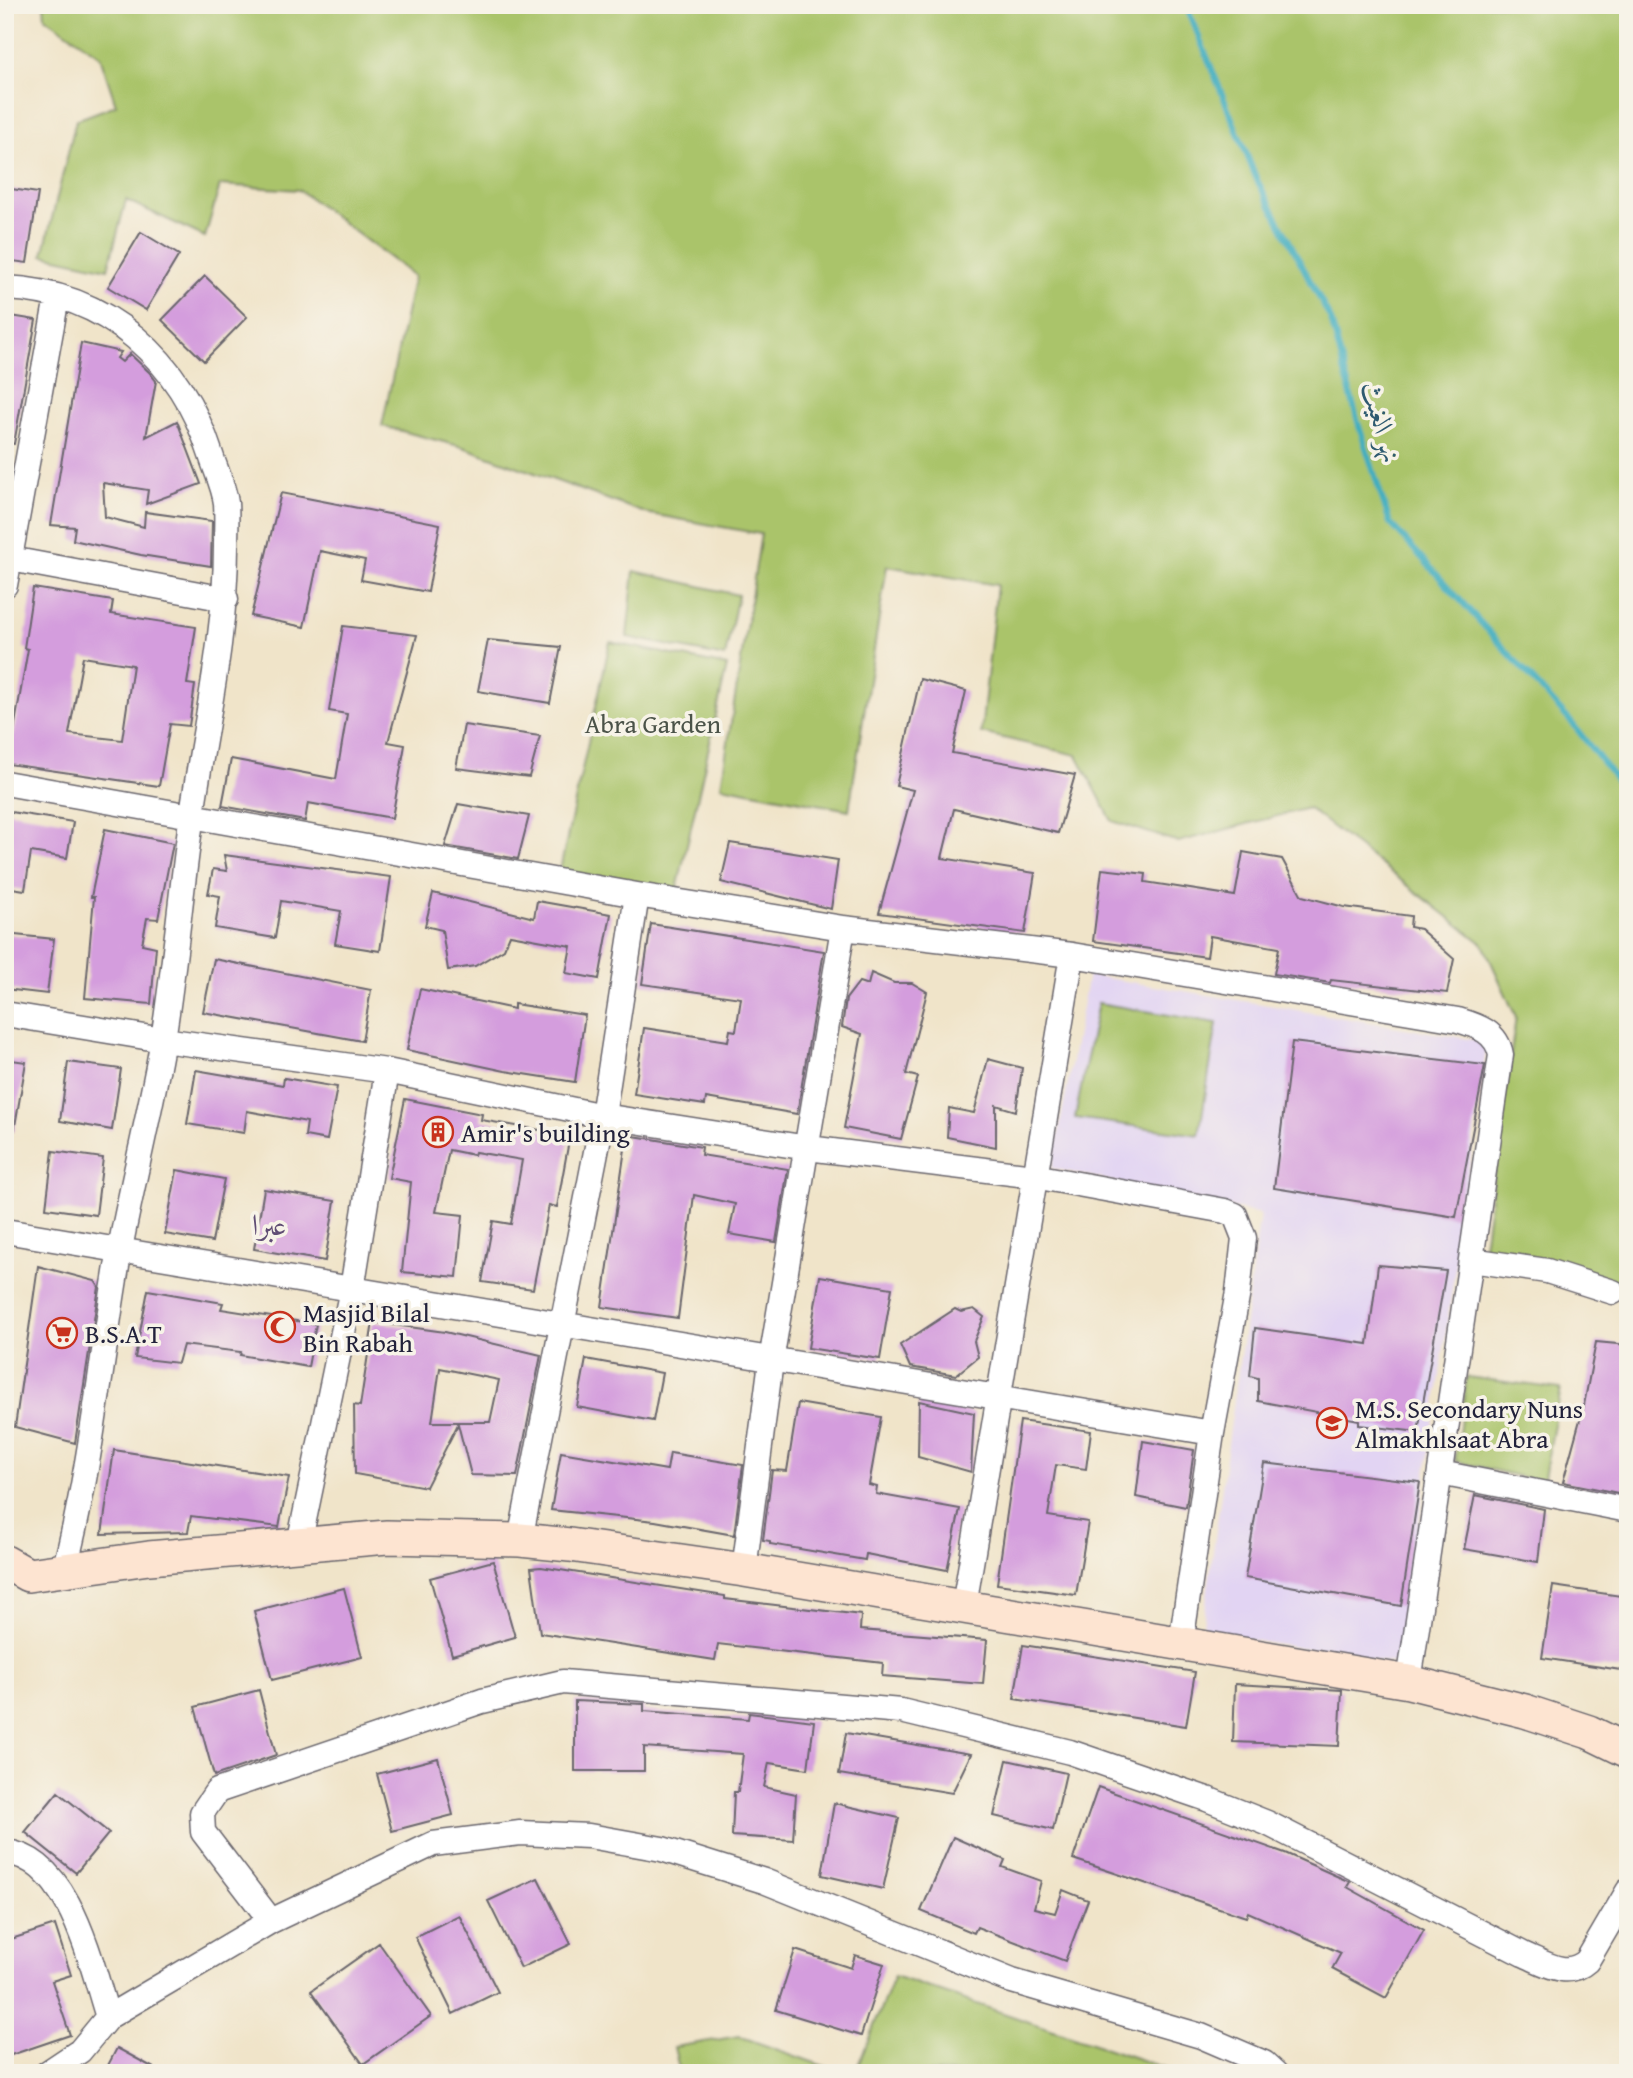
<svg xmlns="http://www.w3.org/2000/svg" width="1633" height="2078" font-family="'Gentium Book Plus',Amiri,serif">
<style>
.built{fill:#e2d4f3}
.green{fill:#aac46a;stroke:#667352;stroke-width:2}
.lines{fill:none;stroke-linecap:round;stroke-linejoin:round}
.stream{stroke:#41adbf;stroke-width:6}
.building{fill:#d49ddd;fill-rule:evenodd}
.minor-casing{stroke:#6a666d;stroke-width:27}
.secondary-casing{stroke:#6a666d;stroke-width:36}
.minor{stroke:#fff;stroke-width:24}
.secondary{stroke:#fde4d1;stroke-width:33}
.labels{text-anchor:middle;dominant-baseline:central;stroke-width:7;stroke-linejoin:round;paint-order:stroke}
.park-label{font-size:26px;fill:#4b5349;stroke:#f7f3e8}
.poi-label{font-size:26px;fill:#22223b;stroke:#f7f3e8;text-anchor:start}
.water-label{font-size:28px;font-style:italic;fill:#2e5a70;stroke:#f7f3e8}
.quarter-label{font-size:30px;fill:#604d74;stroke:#f7f3e8}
</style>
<rect width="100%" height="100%" fill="#f7f3e8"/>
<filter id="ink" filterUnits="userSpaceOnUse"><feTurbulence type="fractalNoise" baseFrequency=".0143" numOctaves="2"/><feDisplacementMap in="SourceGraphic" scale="14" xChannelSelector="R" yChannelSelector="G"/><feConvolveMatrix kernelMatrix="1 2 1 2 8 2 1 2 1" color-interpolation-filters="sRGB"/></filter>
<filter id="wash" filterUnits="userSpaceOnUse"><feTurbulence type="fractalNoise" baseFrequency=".00686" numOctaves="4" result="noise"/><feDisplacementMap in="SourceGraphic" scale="28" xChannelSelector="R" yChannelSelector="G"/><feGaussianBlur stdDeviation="1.57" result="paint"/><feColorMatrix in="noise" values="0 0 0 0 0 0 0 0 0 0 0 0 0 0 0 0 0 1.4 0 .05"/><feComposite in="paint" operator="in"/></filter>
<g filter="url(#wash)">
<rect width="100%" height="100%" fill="#f0e4c9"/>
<path class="built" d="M 1088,975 L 1487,1042 L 1399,1664 L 1202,1632 L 1260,1214 L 1052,1168 Z"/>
<path class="green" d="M 44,5 L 1628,5 L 1628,1284 L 1483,1253 L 1516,1017 L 1483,944 L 1308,808 L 1178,842 L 1112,821 L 1077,755 L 981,733 L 997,585 L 887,566 L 849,810 L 721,786 L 761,534 L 645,513 L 463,447 L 382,426 L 414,276 L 299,190 L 220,185 L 205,237 L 126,200 L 108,269 L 43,255 L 76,120 L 116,105 L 100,56 L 45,17 Z
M 634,571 L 738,595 L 725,657 L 627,637 Z
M 610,642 L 727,666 L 676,894 L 560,870 Z
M 1098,1003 L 1217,1023 L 1199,1135 L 1075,1118 Z
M 1467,1377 L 1561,1389 L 1543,1482 L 1455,1461 Z
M 894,1976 L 1180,2073 L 855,2073 Z
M 739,2036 L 843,2073 L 680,2073 L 674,2047 Z"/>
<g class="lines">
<path class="stream" d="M 1186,5 L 1257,180 L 1331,320 L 1359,426 L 1390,523 L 1572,723 L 1628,795"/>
</g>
<g id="blocks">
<path class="building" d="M 5,188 L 38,193 L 27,263 L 5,260 Z
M 141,232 L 179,255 L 146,310 L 108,287 Z
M 205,276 L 247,317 L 204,361 L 162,320 Z
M 5,315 L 36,320 L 14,444 L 5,443 Z
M 81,343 L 121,352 L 117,358 L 122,362 L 130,354 L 149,372 L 156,381 L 146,437 L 177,421 L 201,484 L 146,504 L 148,490 L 103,483 L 105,517 L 144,527 L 145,512 L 212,521 L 211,566 L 141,555 L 73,540 L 75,527 L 51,525 Z
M 281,493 L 440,524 L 428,592 L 361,580 L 365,560 L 320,551 L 304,627 L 251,616 Z
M 33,588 L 113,601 L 111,614 L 196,627 L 187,684 L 195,685 L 189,726 L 170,724 L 159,786 L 8,764 L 28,649 L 24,648 ZM 83,657 L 133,665 L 122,740 L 69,734 Z
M 343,626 L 417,635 L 388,742 L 405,745 L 392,818 L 308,803 L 305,821 L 222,806 L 231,759 L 336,779 L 347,714 L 329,711 Z
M 488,640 L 561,647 L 550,703 L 478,691 Z
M 920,679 L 966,691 L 952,753 L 1075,775 L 1058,833 L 954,809 L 942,858 L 1035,873 L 1025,933 L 879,913 L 913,790 L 896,786 Z
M 464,725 L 540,736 L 529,777 L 456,768 Z
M 458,804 L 529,816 L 518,859 L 445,846 Z
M 5,811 L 73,822 L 67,858 L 31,852 L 25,890 L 5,887 Z
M 105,829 L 173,843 L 158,919 L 147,918 L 142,944 L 156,947 L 151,1004 L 85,998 L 94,897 L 91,897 Z
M 730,843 L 838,860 L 831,909 L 721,882 Z
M 1243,852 L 1282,859 L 1302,896 L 1344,907 L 1411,916 L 1410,927 L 1420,929 L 1454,959 L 1447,993 L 1331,980 L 1330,983 L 1274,974 L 1279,948 L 1210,936 L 1207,957 L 1093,941 L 1102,869 L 1146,874 L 1145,882 L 1235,896 Z
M 224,855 L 391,877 L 380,951 L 335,944 L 341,911 L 281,901 L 275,938 L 215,928 L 220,896 L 208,894 L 213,869 L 227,871 Z
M 433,893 L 534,918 L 537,901 L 611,914 L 599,979 L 566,973 L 571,946 L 510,935 L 504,949 L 475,966 L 448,970 L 442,930 L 425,926 Z
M 651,924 L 824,951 L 797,1114 L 706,1098 L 705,1105 L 634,1094 L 644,1028 L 728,1041 L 730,1030 L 736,1031 L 741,998 L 642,984 Z
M 5,934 L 54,939 L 47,994 L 5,989 Z
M 214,959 L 371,990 L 362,1041 L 203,1012 Z
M 871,973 L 894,983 L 912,983 L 927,992 L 906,1074 L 918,1077 L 901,1139 L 844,1128 L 862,1034 L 842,1027 L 846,999 L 859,982 L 868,985 Z
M 420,989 L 514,1009 L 514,1004 L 585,1015 L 575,1082 L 505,1071 L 407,1050 Z
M 1292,1042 L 1485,1065 L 1456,1217 L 1274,1188 Z
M 5,1059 L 26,1062 L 14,1132 L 5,1131 Z
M 988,1059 L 1022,1068 L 1016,1111 L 996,1105 L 996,1147 L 947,1137 L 949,1108 L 974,1113 Z
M 68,1062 L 121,1069 L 112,1130 L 60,1121 Z
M 196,1070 L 283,1085 L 284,1078 L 337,1087 L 327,1140 L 305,1136 L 307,1122 L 247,1111 L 244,1133 L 187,1124 Z
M 405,1099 L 482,1114 L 481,1120 L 570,1135 L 557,1207 L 549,1205 L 533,1289 L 482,1282 L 493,1221 L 511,1224 L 522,1160 L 475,1152 L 474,1155 L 449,1150 L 436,1212 L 463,1215 L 457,1277 L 402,1272 L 411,1182 L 389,1178 Z
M 627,1135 L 702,1147 L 701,1155 L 788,1169 L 776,1242 L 729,1234 L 735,1204 L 694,1195 L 678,1318 L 602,1307 Z
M 53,1151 L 103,1158 L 96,1215 L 46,1208 Z
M 177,1170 L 224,1179 L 212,1242 L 165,1234 Z
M 264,1189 L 335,1201 L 325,1261 L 254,1249 Z
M 1378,1265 L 1446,1271 L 1418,1432 L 1359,1425 L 1359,1420 L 1258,1401 L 1258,1378 L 1250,1376 L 1255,1328 L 1368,1344 Z
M 38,1266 L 95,1281 L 99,1287 L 75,1443 L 15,1427 Z
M 820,1276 L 892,1288 L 880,1359 L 808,1348 Z
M 148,1290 L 223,1303 L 221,1309 L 316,1324 L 308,1367 L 240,1355 L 241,1352 L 183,1345 L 178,1363 L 135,1358 Z
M 955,1309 L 961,1312 L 974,1309 L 984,1317 L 974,1341 L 978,1357 L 956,1375 L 910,1367 L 900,1345 Z
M 373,1322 L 445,1332 L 541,1355 L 517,1476 L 471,1475 L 458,1424 L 426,1487 L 355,1474 L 354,1405 L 360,1406 ZM 440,1368 L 499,1380 L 490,1422 L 432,1422 Z
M 1596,1342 L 1628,1345 L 1628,1495 L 1563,1482 L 1584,1405 Z
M 586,1359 L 662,1373 L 653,1421 L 577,1407 Z
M 919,1401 L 974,1413 L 971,1472 L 918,1457 Z
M 798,1403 L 881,1417 L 869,1485 L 877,1487 L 876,1494 L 960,1509 L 947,1570 L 866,1554 L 865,1560 L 770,1544 L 770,1541 L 763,1540 L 772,1470 L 787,1471 Z
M 1020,1421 L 1091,1431 L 1086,1469 L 1056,1465 L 1048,1516 L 1088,1522 L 1076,1595 L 997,1584 Z
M 1143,1441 L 1194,1450 L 1186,1507 L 1136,1497 Z
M 114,1450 L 289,1477 L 279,1527 L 191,1516 L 188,1532 L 102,1534 Z
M 561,1452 L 667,1470 L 670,1453 L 743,1465 L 734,1535 L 655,1521 L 551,1510 Z
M 1264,1463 L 1420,1482 L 1401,1606 L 1245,1578 Z
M 1475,1495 L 1544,1509 L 1538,1562 L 1464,1549 Z
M 493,1561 L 515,1637 L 452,1655 L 430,1578 Z
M 541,1567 L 725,1596 L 725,1599 L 861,1615 L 860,1630 L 987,1640 L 983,1684 L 882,1676 L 883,1663 L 718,1644 L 715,1660 L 540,1633 L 531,1568 Z
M 1553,1586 L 1628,1597 L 1628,1627 L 1621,1670 L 1542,1658 Z
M 344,1588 L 362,1657 L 272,1680 L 254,1611 Z
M 1023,1645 L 1195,1672 L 1186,1726 L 1014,1699 Z
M 1235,1684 L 1342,1690 L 1339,1746 L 1233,1742 Z
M 259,1690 L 276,1755 L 214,1776 L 195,1707 Z
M 575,1701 L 644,1704 L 644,1711 L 748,1719 L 749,1713 L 814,1721 L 808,1769 L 769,1763 L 764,1787 L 796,1794 L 793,1840 L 732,1836 L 734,1792 L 738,1792 L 743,1754 L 644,1747 L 644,1771 L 575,1771 Z
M 846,1733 L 971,1754 L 952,1793 L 839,1774 Z
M 438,1758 L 453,1815 L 392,1831 L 377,1774 Z
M 1007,1760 L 1066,1773 L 1053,1830 L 994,1816 Z
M 1098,1787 L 1285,1853 L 1350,1882 L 1347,1887 L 1424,1930 L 1386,1998 L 1332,1969 L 1341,1953 L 1248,1912 L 1246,1917 L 1073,1859 Z
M 58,1792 L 109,1833 L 76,1873 L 25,1832 Z
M 834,1803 L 899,1818 L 883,1889 L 822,1875 Z
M 953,1837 L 1005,1860 L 1002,1867 L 1041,1881 L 1034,1908 L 1055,1913 L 1063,1890 L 1088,1900 L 1065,1961 L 977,1927 L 974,1933 L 921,1911 Z
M 538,1878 L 571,1944 L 521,1968 L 488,1901 Z
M 459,1915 L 498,1992 L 453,2014 L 415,1937 Z
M 55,1925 L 71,1975 L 52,1981 L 70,2035 L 5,2057 L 5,1941 Z
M 379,1943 L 431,2016 L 363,2064 L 311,1991 Z
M 795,1950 L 851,1968 L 855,1955 L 884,1964 L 861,2036 L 776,2010 Z
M 117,2048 L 163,2073 L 104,2073 Z"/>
</g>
</g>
<g filter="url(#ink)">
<use href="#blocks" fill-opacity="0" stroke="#6a666d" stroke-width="2"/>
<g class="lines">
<g class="minor-casing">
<path id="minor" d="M 5,288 C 108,292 181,361 211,455 C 216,471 224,487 226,503 C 227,517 226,532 226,546 C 226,636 205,725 192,814 C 181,889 175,965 163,1039 C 151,1110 133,1179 120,1249 C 101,1356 92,1465 64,1571
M 5,558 L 226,599
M 5,585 L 57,297
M 5,783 L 637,895 L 843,928 L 1072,955 L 1458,1020 C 1478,1026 1497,1032 1501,1055 L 1409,1682
M 5,1014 L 163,1040 L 387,1071 L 603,1116 L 808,1148 L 1034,1176 L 1225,1211 L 1235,1215 L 1244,1238 L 1238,1292 L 1212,1433
M 5,1231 L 1212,1433 L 1181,1643
M 1471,1260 L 1547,1271 L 1613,1292
M 1440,1473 L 1628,1510
M 520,1540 L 603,1116 L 637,895
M 299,1544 L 352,1289 L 387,1071
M 744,1570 L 771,1361 L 843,928
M 964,1606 L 1072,955
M 5,1852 C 70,1858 91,1965 108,2017
M 271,1921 L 203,1832 L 202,1813 L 217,1791 L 482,1701 L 563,1682 L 901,1711 L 1070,1752 L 1207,1799 L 1267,1823 L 1523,1954 C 1545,1963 1567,1979 1587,1961 L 1628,1891
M 47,2073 L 80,2051 L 108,2017 L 271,1921 L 433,1844 L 520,1833 L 589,1836 L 662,1849 L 764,1881 L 1012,1981 L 1201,2036 L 1264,2063 L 1275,2073"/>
</g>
<g class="secondary-casing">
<path id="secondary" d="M 5,1562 L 28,1575 L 149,1558 L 387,1537 L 520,1540 L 570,1545 L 744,1570 L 1409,1682 L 1525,1711 L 1589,1732 L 1628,1751"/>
</g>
<use href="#minor" class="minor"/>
<use href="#secondary" class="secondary"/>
</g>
</g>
<defs>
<g id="building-ring" transform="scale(1.575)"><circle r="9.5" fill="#f7f3e8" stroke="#c8321e" stroke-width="1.5"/><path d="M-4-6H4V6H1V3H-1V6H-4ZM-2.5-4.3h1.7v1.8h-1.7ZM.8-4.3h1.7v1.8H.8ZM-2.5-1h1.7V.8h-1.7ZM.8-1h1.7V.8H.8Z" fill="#c8321e"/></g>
<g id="mosque-ring" transform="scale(1.575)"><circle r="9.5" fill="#f7f3e8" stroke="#c8321e" stroke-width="1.5"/><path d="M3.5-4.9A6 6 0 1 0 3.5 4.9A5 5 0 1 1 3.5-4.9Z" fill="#c8321e"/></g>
<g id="supermarket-ring" transform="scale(1.575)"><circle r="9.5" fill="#f7f3e8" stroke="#c8321e" stroke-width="1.5"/><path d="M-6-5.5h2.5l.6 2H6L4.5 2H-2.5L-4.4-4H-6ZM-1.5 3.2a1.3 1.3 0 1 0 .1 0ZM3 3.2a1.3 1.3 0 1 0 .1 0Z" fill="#c8321e"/></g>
<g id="school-ring" transform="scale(1.575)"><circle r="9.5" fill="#f7f3e8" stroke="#c8321e" stroke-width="1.5"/><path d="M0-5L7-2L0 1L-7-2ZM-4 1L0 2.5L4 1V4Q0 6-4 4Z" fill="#c8321e"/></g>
</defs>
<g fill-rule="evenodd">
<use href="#building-ring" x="438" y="1132"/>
<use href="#mosque-ring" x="280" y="1327"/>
<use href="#supermarket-ring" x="62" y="1333"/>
<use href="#school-ring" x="1332" y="1423"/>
</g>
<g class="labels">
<g class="park-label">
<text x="653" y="723">Abra Garden</text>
</g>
<g class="poi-label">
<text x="461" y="1132">Amir's building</text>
<text x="303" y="1312">Masjid Bilal<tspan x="303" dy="30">Bin Rabah</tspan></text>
<text x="85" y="1333">B.S.A.T</text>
<text x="1355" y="1408">M.S. Secondary Nuns<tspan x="1355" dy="30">Almakhlsaat Abra</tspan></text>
</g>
<g class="water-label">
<text transform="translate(1383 422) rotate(74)">نهر الغيث</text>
</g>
<g class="quarter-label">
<text x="269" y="1224">عبرا</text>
</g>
</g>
<rect width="1633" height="2078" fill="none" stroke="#f7f3e8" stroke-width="28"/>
</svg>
